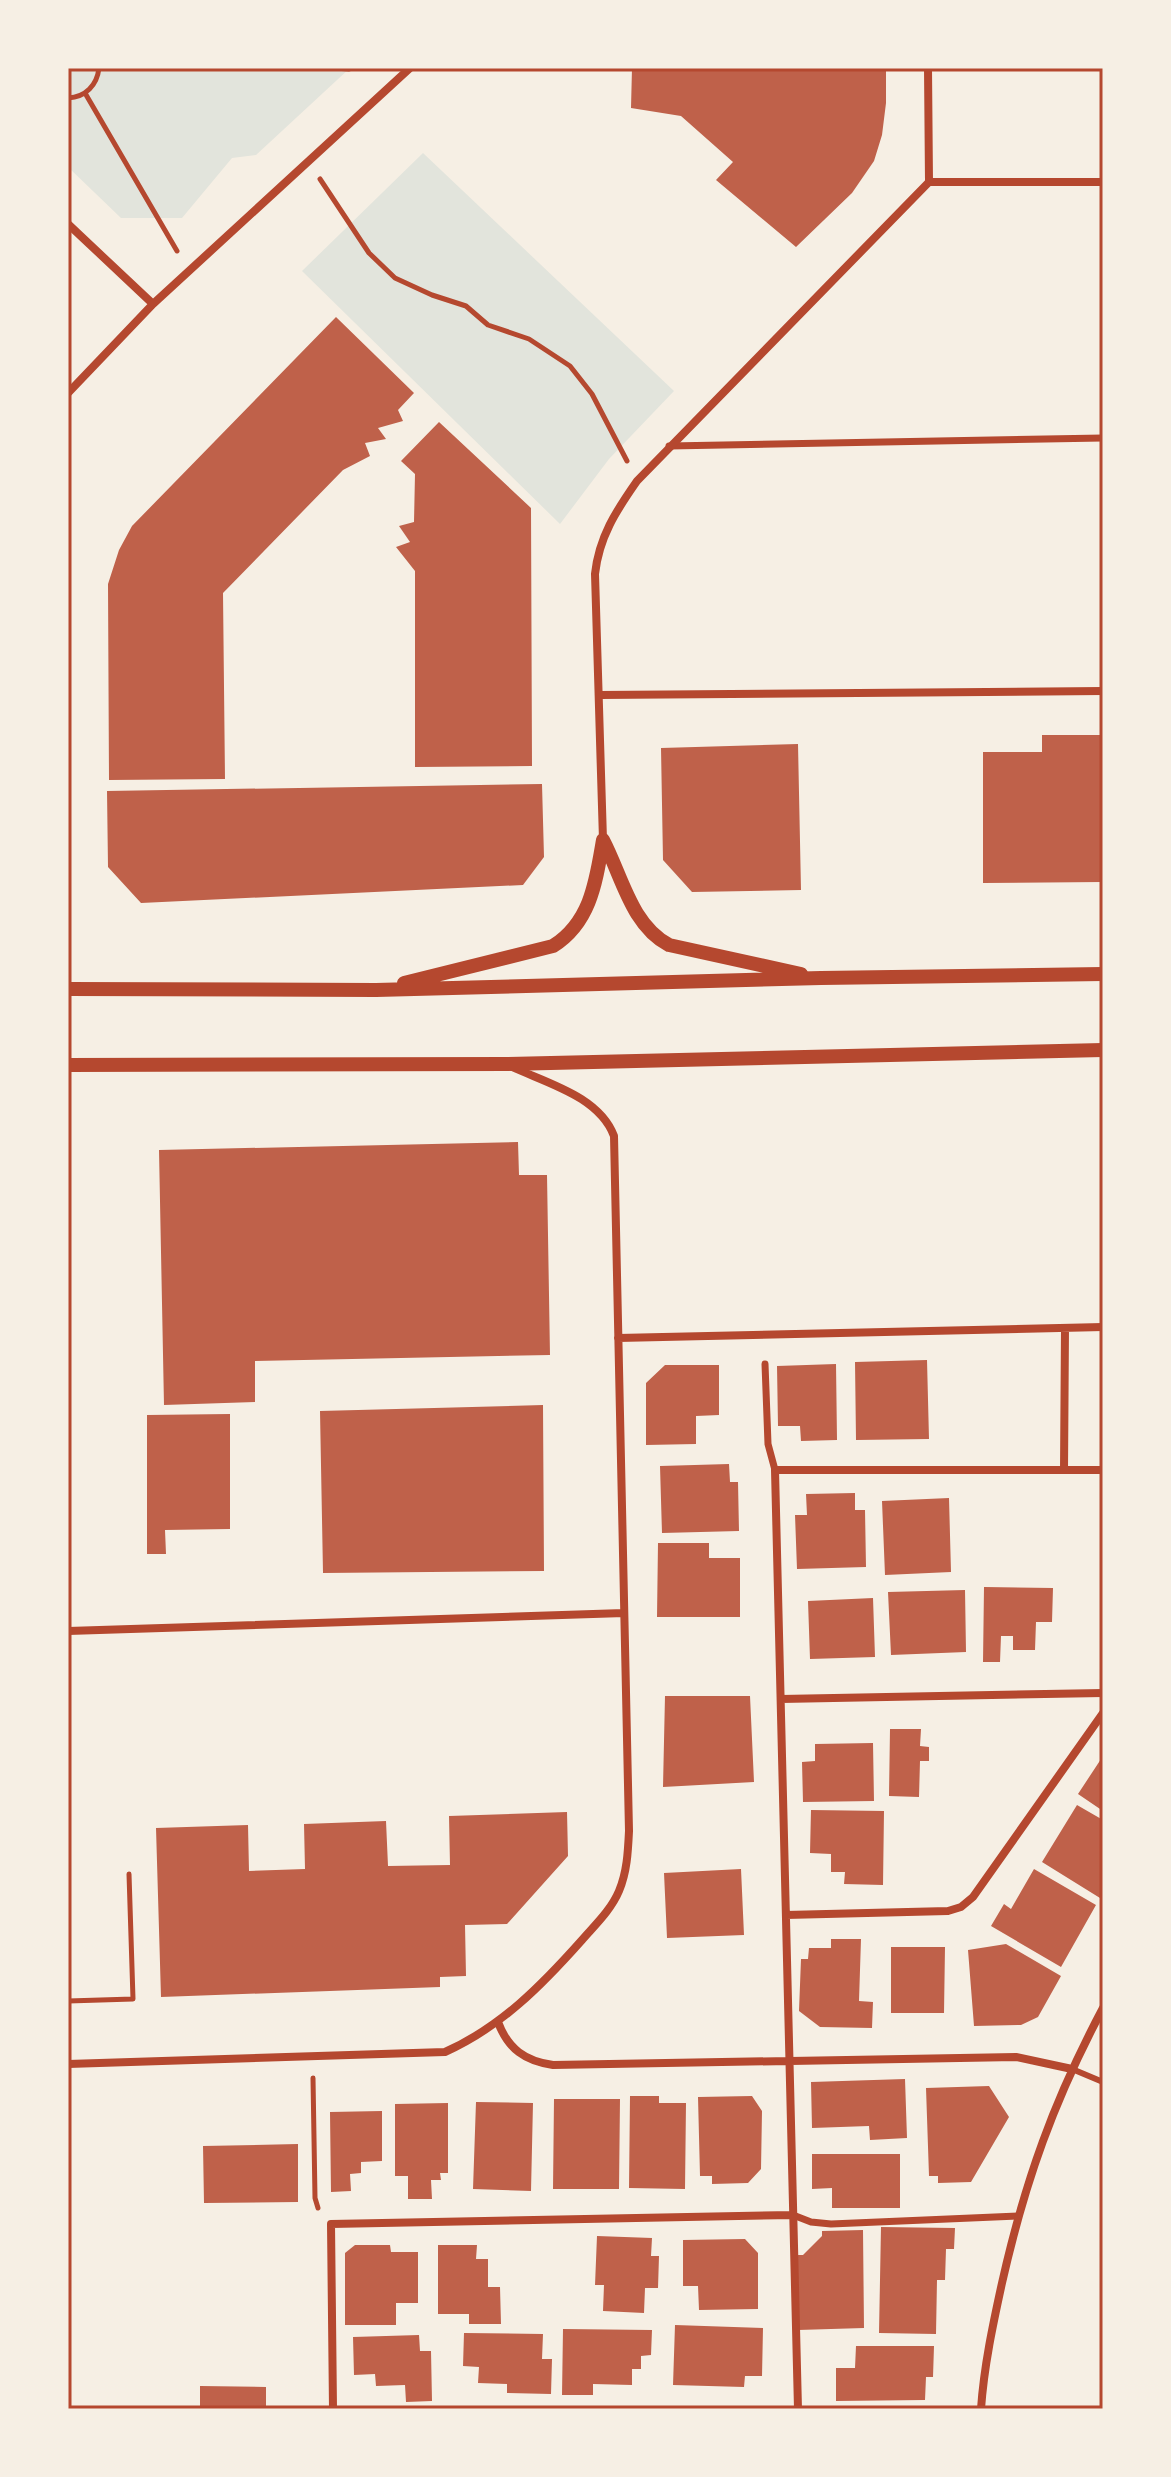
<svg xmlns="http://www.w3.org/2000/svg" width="1171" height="2477" font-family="Rubik,sans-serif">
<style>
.green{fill:#e2e4dc}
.building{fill:#bf614a}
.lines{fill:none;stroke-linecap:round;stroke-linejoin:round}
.path{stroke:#b5482f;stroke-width:5}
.service{stroke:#b5482f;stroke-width:6}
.pedestrian{stroke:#b5482f;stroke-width:7}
.minor{stroke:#b5482f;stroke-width:8}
.tertiary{stroke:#b5482f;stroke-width:14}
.neatline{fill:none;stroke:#b5482f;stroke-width:3}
</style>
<rect width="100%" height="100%" fill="#f6efe4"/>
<path class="green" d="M 68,68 L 350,68 L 256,155 L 232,158 L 182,218 L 121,218 L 68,167 Z
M 423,153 L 674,391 L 609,459 L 560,524 L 302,271 Z"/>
<path class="building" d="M 632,68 L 886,68 L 886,103 L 882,135 L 874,161 L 852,193 L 796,247 L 716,180 L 733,162 L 681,116 L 631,108 Z
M 336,317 L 414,393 L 398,410 L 403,421 L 378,428 L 386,439 L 365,443 L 370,456 L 343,470 L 223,593 L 225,779 L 109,780 L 108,584 L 119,550 L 132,526 Z
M 439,422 L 531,508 L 532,766 L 415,767 L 415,571 L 396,547 L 410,542 L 399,526 L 414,522 L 415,474 L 401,461 Z
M 1042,735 L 1102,735 L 1102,882 L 983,883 L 983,752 L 1042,752 Z
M 798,744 L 801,890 L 692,892 L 663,860 L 661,748 Z
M 542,784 L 544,857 L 523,885 L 141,903 L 108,867 L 107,791 Z
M 518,1142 L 519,1175 L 547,1175 L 550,1355 L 255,1361 L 255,1402 L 164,1405 L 159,1150 Z
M 927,1360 L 929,1439 L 856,1440 L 855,1362 Z
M 836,1364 L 837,1440 L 801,1441 L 800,1426 L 778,1426 L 777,1366 Z
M 665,1365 L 719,1365 L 719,1415 L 696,1416 L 696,1444 L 646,1445 L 646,1383 Z
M 543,1405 L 544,1571 L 323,1573 L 320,1411 Z
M 230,1414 L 230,1529 L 165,1530 L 166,1554 L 147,1554 L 147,1415 Z
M 729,1464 L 730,1482 L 738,1482 L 739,1531 L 662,1533 L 660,1466 Z
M 855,1493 L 855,1510 L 865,1510 L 866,1567 L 797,1569 L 795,1515 L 807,1515 L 806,1494 Z
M 949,1498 L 951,1572 L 885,1575 L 882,1501 Z
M 658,1543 L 709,1543 L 709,1558 L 740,1558 L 740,1617 L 657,1617 Z
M 984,1587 L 1053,1588 L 1052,1622 L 1036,1622 L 1035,1650 L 1013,1650 L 1013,1636 L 1001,1636 L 1000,1662 L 983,1662 Z
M 965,1590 L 966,1652 L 891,1655 L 888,1592 Z
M 873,1598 L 875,1657 L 810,1659 L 808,1601 Z
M 665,1696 L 750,1696 L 754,1782 L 663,1787 Z
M 890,1729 L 921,1729 L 920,1746 L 929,1747 L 929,1761 L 920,1761 L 919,1797 L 889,1796 Z
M 873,1743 L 874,1801 L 803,1802 L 802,1762 L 815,1761 L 815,1744 Z
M 1103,1756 L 1103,1811 L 1078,1794 Z
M 1077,1805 L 1103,1820 L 1103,1893 L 1100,1898 L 1042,1862 Z
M 811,1810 L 884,1811 L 883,1885 L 844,1884 L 845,1872 L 831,1872 L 831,1854 L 810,1853 Z
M 567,1812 L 568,1856 L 507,1924 L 465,1925 L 466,1976 L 440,1977 L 440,1987 L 161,1997 L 156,1828 L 248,1825 L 249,1871 L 305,1869 L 304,1824 L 386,1821 L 388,1866 L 450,1865 L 449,1816 Z
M 741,1869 L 744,1935 L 667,1938 L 664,1873 Z
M 1034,1869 L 1096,1905 L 1061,1967 L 991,1926 L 1004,1904 L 1011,1909 Z
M 831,1939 L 861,1939 L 859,2001 L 873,2002 L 872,2028 L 820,2027 L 799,2011 L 801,1959 L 808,1959 L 809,1948 L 831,1948 Z
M 1006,1944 L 1061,1976 L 1038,2017 L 1021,2025 L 974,2026 L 968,1950 Z
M 891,1947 L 945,1947 L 944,2013 L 891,2013 Z
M 905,2079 L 907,2138 L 870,2140 L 869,2126 L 812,2128 L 811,2082 Z
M 989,2086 L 1009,2117 L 971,2182 L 938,2183 L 938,2176 L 929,2176 L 926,2088 Z
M 630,2096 L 659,2096 L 659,2103 L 686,2103 L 685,2189 L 629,2188 Z
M 752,2096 L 762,2111 L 761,2169 L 748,2183 L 712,2184 L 712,2176 L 700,2176 L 698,2097 Z
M 554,2099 L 620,2099 L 619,2189 L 553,2189 Z
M 476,2102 L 533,2103 L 531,2191 L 473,2189 Z
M 448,2103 L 448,2173 L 440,2173 L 441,2180 L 431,2180 L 432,2199 L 408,2199 L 408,2176 L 395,2176 L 395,2104 Z
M 382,2111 L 382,2161 L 361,2162 L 361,2173 L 350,2174 L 351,2191 L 331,2192 L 330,2112 Z
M 298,2144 L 298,2202 L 204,2203 L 203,2146 Z
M 812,2154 L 900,2154 L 900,2208 L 832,2208 L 832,2188 L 812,2189 Z
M 881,2227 L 955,2228 L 954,2249 L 946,2249 L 945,2280 L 937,2280 L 936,2334 L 879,2333 Z
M 863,2230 L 864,2328 L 798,2330 L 797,2255 L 803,2255 L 822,2236 L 822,2231 Z
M 597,2236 L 652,2238 L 651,2256 L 659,2256 L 658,2288 L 645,2288 L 644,2313 L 603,2311 L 604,2285 L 595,2285 Z
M 745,2239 L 758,2253 L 758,2309 L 699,2310 L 698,2286 L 683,2286 L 683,2240 Z
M 355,2245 L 390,2245 L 391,2252 L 418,2252 L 418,2303 L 396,2303 L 396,2325 L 345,2325 L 345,2253 Z
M 438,2245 L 477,2245 L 476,2259 L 488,2259 L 488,2287 L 500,2287 L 501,2324 L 469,2324 L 469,2314 L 438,2314 Z
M 675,2325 L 763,2328 L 762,2376 L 745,2376 L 744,2387 L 673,2385 Z
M 563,2329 L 652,2330 L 651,2355 L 641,2356 L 641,2369 L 632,2369 L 632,2385 L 593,2384 L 593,2395 L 562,2395 Z
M 464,2333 L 543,2334 L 542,2359 L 552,2359 L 551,2394 L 507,2393 L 507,2384 L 478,2383 L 479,2367 L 463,2366 Z
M 419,2335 L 420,2351 L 431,2351 L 432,2401 L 406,2402 L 405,2385 L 376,2386 L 375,2374 L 354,2375 L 353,2337 Z
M 856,2346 L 934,2346 L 933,2377 L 926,2377 L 925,2400 L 836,2401 L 836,2368 L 855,2368 Z
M 200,2386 L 266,2387 L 266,2409 L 200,2409 Z"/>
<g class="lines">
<path class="path" d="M 335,68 L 349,69
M 85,93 L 177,251
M 68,98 C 86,97 97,85 99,68
M 320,179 L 369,253 L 395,278 L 432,295 L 466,306 L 488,325 L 529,339 L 570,366 L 592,394 L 627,461
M 68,2001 L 133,1999 L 129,1874
M 313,2078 L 315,2198 L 318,2208"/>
<path class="service" d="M 1072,2069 L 1103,2082"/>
<path class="pedestrian" d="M 669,446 L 1103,438
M 765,1364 L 768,1444 L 775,1470
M 793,2215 L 811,2222 L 831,2224 L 1018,2216"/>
<path class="minor" d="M 928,68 L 929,182
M 68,224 L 153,304
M 68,393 L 153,304 L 410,68
M 600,695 L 1103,691
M 603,840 L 595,574 C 599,537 616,511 637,481 L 929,182 L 1103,182
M 618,1338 L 1103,1327
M 1064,1470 L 1065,1328
M 68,1631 L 624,1613
M 781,1699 L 1103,1693
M 786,1915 L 948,1911 L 961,1907 L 973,1897 L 1103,1713
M 498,2022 C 508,2049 525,2061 553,2065 L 1016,2057 L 1072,2069
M 68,2064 L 445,2052 C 501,2027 542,1985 582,1940 C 595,1925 611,1910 619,1891 C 627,1872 628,1852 629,1831 L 614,1136 C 599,1096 546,1083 510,1066
M 333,2409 L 331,2224 L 793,2215
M 798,2409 L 775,1470 L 1103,1470
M 981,2409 C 984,2366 993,2324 1002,2283 C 1025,2181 1054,2100 1103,2008"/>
<path class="tertiary" d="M 603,840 C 622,876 631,925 669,945 L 801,974
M 404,983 L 553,946 C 591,922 596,881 603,840
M 68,989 L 376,990 L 821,978 L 1103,974
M 68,1065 L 507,1064 L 1103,1050"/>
</g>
<rect width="1171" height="2477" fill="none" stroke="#f6efe4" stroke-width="140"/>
<rect x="70" y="70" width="1031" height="2337" class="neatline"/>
</svg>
